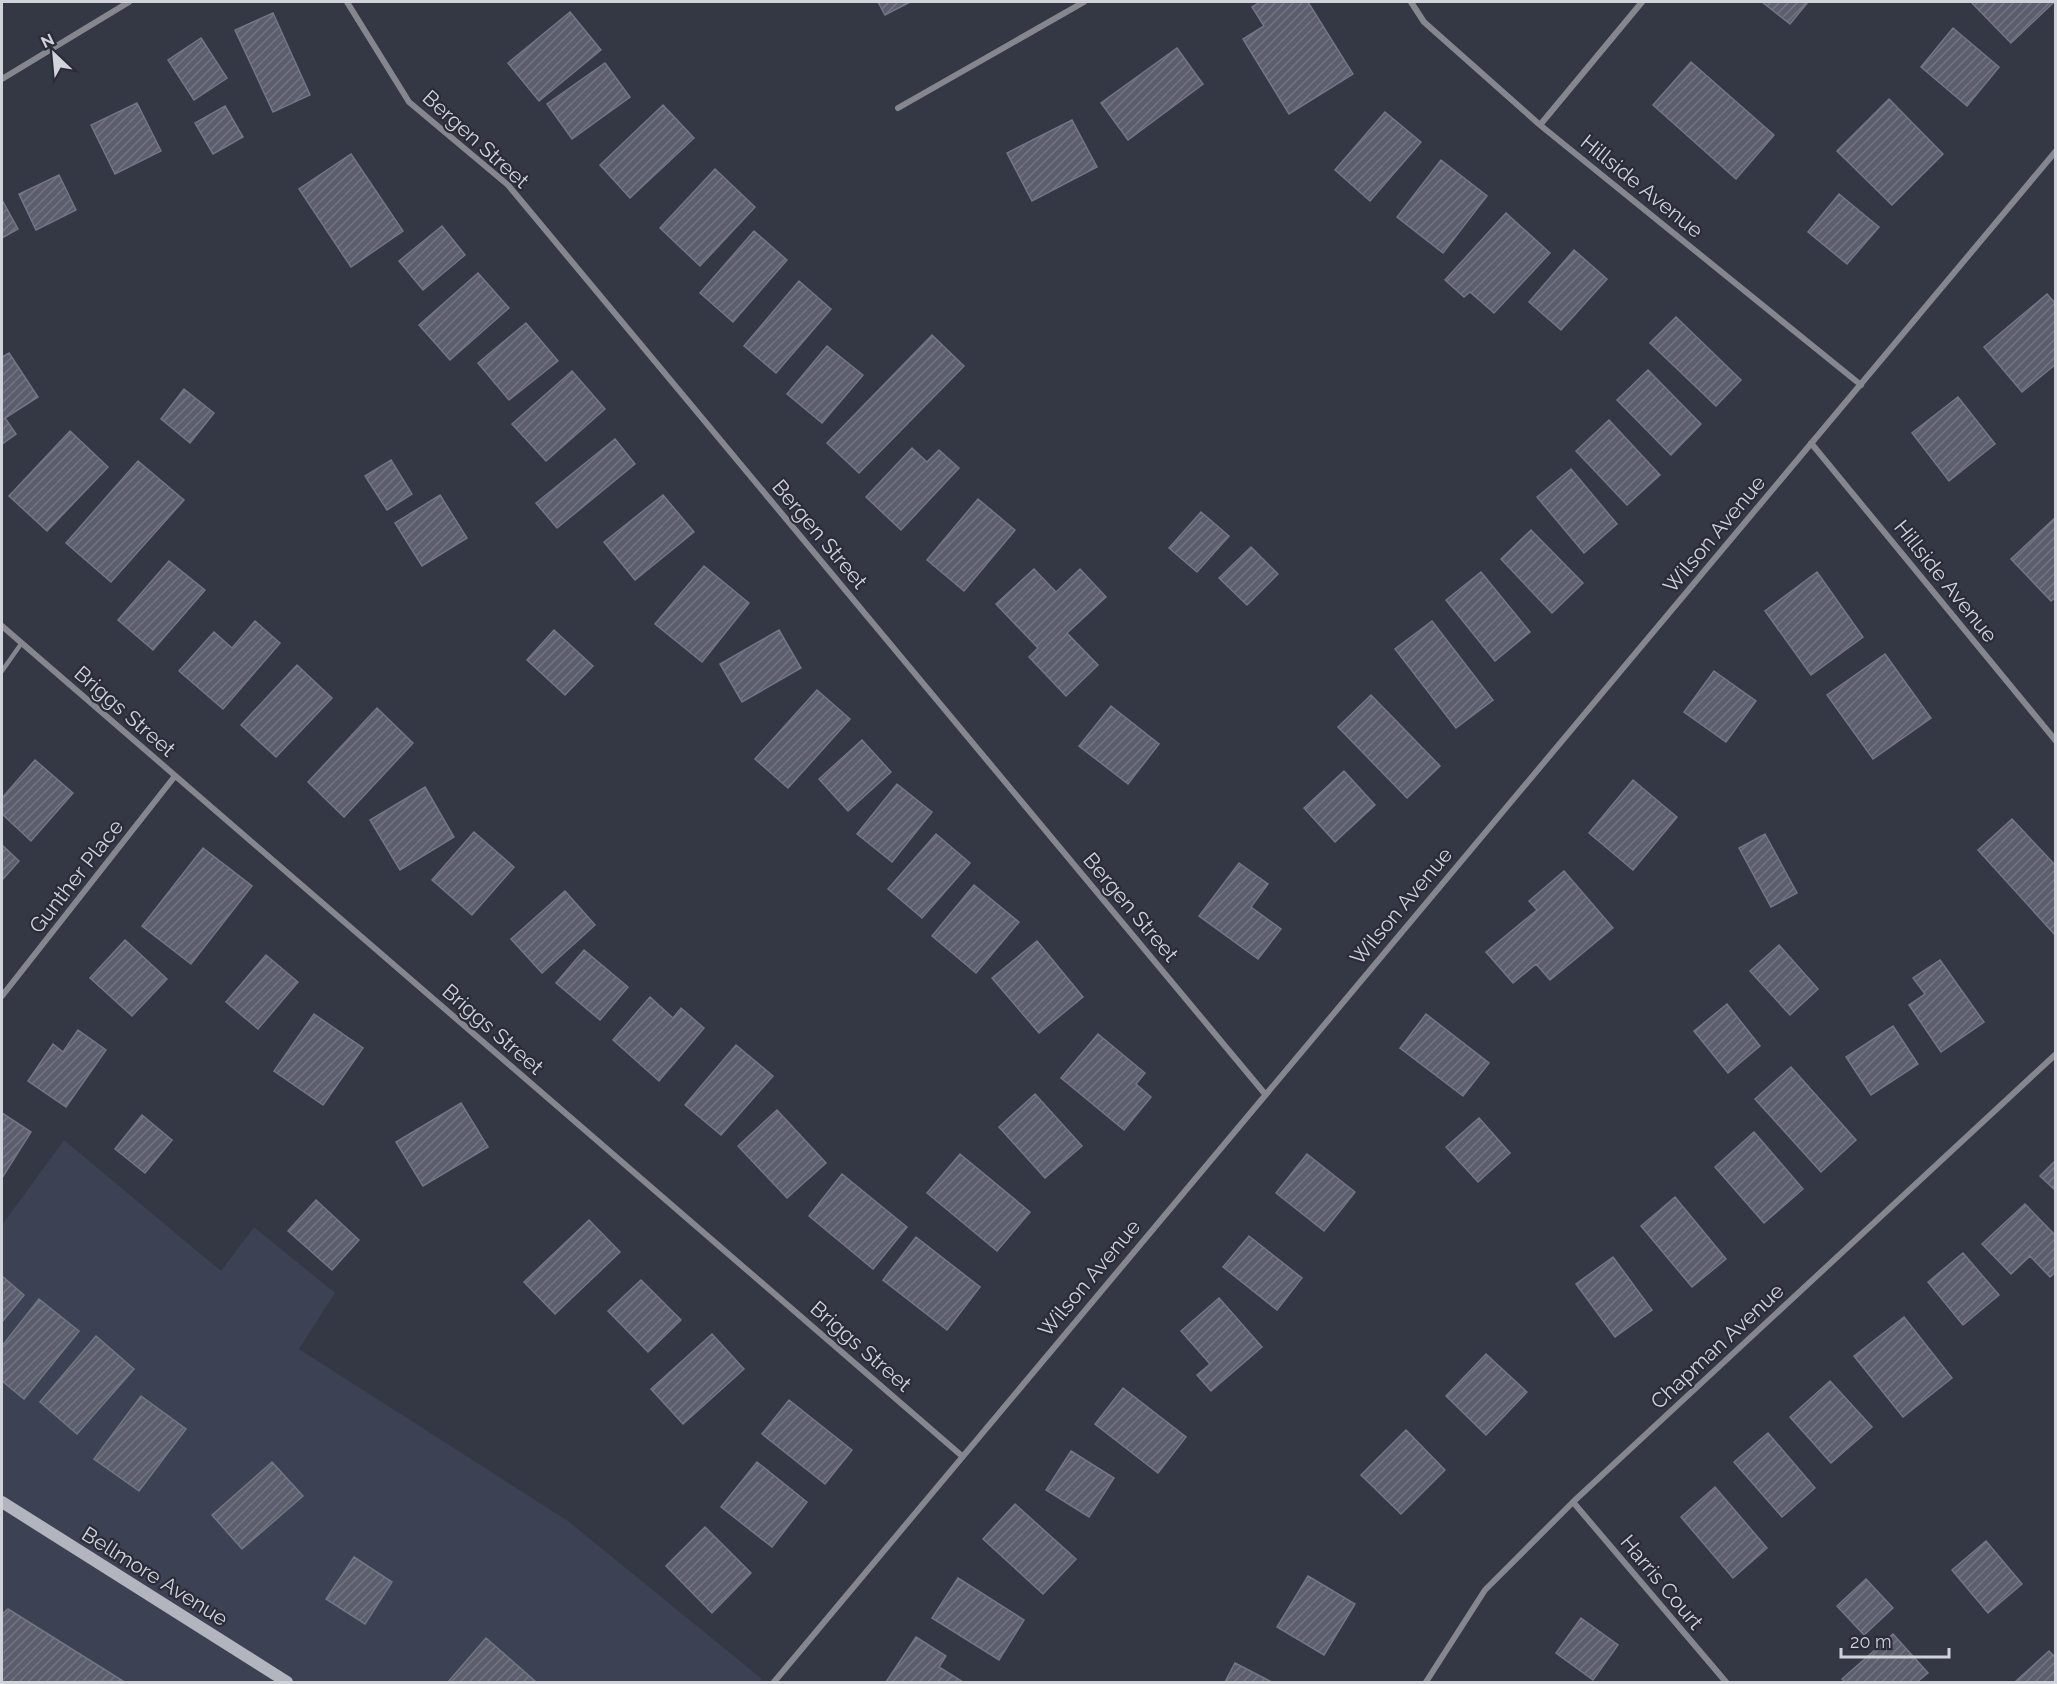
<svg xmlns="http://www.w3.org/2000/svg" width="2057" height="1684" font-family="Raleway,sans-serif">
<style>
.built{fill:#3d4154}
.building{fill:url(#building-hatch);stroke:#737684;stroke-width:1.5}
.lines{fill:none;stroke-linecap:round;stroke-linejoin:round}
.lane{stroke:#86878e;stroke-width:4.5}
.street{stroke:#86878e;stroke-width:6}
.secondary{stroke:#b2b4be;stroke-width:12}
.labels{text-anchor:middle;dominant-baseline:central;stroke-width:4.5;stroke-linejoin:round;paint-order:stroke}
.street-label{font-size:21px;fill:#d1d3db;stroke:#2a2d39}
</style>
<defs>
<pattern id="building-hatch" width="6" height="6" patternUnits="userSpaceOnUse" patternTransform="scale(1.5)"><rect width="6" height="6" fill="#5b5e6c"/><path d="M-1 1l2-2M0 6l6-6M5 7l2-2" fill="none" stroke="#727480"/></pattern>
</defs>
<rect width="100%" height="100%" fill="#343744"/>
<path class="built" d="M 64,1140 L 221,1271 L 254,1227 L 335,1293 L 299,1349 L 568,1521 L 762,1679 L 759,1682 L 2,1682 L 2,1225 Z"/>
<path class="building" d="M 878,2 L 910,2 L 885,15 Z
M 1260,2 L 1308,2 L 1353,74 L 1289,114 L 1243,39 L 1264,26 L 1252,7 Z
M 1762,2 L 1808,2 L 1790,24 Z
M 1971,2 L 2054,2 L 2011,43 Z
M 570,12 L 601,50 L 539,101 L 508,63 Z
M 273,13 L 310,95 L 273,112 L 235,30 Z
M 1953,28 L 1999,67 L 1967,106 L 1921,67 Z
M 201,38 L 227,78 L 194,100 L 168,60 Z
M 1177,48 L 1203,84 L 1128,140 L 1101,103 Z
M 1691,62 L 1774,135 L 1736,179 L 1653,105 Z
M 605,63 L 630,97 L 572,139 L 547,104 Z
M 1889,99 L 1943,154 L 1892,205 L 1837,151 Z
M 137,103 L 161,151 L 115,174 L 91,125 Z
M 663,105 L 694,138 L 630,198 L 600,165 Z
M 225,106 L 243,137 L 213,154 L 195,123 Z
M 1385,112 L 1421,142 L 1370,201 L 1335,170 Z
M 1072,120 L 1097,167 L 1032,201 L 1007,153 Z
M 351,154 L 403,231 L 351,267 L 299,189 Z
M 1441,160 L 1487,196 L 1443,253 L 1397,217 Z
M 715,169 L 755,207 L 700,266 L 660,228 Z
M 59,175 L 76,210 L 36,230 L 19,194 Z
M 1839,194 L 1879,227 L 1847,264 L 1808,232 Z
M 2,200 L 18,229 L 2,238 Z
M 1506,213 L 1550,253 L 1494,313 L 1470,292 L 1464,297 L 1445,280 Z
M 442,226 L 465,255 L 423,290 L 399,261 Z
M 754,231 L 787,260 L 733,322 L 700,293 Z
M 1574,250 L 1607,279 L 1561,330 L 1529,302 Z
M 478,273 L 509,308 L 450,360 L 419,325 Z
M 799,281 L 831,309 L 776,373 L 744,346 Z
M 2047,294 L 2056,304 L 2056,364 L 2022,392 L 1984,347 Z
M 1676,317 L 1741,380 L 1716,406 L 1650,343 Z
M 526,323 L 558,361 L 509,400 L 478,363 Z
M 932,335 L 964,366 L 859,473 L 827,443 Z
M 827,346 L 863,375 L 822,423 L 787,394 Z
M 9,353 L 38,397 L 5,418 L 16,434 L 2,444 L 2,357 Z
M 1648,370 L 1701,424 L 1671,455 L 1617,400 Z
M 572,371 L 605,409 L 546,461 L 512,424 Z
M 184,389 L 214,413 L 190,443 L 161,419 Z
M 1958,397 L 1995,444 L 1949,481 L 1912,433 Z
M 1609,420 L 1660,475 L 1627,505 L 1576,451 Z
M 70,431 L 108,467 L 47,531 L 9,496 Z
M 615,439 L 635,464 L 557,528 L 536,503 Z
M 912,448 L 927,462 L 939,450 L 959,468 L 901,530 L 866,497 Z
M 391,460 L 412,494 L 387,510 L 365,476 Z
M 138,461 L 184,500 L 111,582 L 66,543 Z
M 1571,469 L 1617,524 L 1584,553 L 1537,497 Z
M 440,495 L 467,538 L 422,566 L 395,523 Z
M 663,495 L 694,532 L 635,580 L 604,542 Z
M 978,499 L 1015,530 L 964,591 L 927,560 Z
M 1201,512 L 1229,536 L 1197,572 L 1169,548 Z
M 2056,517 L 2056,597 L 2051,601 L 2011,559 Z
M 1531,530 L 1583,583 L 1552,613 L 1501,559 Z
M 1251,547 L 1278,574 L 1247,605 L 1219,578 Z
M 169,561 L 205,590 L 153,650 L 118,620 Z
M 704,566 L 749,603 L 702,662 L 655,624 Z
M 1034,569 L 1056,592 L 1080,569 L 1106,597 L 1067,633 L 1098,665 L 1066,696 L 1029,657 L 1038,648 L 996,604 Z
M 1481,572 L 1530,632 L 1495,661 L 1446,600 Z
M 1817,572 L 1863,637 L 1811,675 L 1765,611 Z
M 255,621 L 280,643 L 223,709 L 179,671 L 214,632 L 232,648 Z
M 1432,621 L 1493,700 L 1456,728 L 1395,649 Z
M 554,630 L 593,666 L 565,695 L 527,660 Z
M 779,630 L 801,668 L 742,702 L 720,664 Z
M 1885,654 L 1931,718 L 1873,759 L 1827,695 Z
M 297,665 L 332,698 L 276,757 L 241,725 Z
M 1714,671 L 1756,701 L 1726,742 L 1684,712 Z
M 817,690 L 850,719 L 788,788 L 755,759 Z
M 1371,695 L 1440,766 L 1407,798 L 1338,727 Z
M 1111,706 L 1159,744 L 1128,784 L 1079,746 Z
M 377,708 L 413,743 L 344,817 L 308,782 Z
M 862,740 L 891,772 L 848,811 L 819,779 Z
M 35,760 L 73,793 L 31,841 L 2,814 L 2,798 Z
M 1344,771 L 1375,805 L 1335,842 L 1304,808 Z
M 1633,780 L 1677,817 L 1633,870 L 1589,833 Z
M 897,784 L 932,812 L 892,862 L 857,834 Z
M 425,787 L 454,837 L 400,870 L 370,820 Z
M 2012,819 L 2056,866 L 2056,936 L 1978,850 Z
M 474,832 L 514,867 L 472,915 L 432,880 Z
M 936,834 L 970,863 L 922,918 L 888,889 Z
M 1765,834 L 1797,893 L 1771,907 L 1739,848 Z
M 2,845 L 19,861 L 2,880 Z
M 203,848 L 252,886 L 191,964 L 142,926 Z
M 1239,863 L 1268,884 L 1251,907 L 1281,929 L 1258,959 L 1199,916 Z
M 1564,871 L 1613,928 L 1550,980 L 1536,964 L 1513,983 L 1486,952 L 1537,910 L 1529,901 Z
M 974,885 L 1019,922 L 976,973 L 932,936 Z
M 565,891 L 595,925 L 542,973 L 511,939 Z
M 125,940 L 167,979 L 132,1016 L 90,978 Z
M 1037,941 L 1083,997 L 1039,1033 L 992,978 Z
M 1779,945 L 1818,989 L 1790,1015 L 1750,971 Z
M 584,950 L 628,987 L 600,1020 L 556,983 Z
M 266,955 L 298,982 L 258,1029 L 226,1002 Z
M 1940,960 L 1984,1022 L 1941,1052 L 1909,1005 L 1925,994 L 1913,978 Z
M 650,997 L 673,1018 L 681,1008 L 704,1028 L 659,1081 L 613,1040 Z
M 1727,1004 L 1760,1046 L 1728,1073 L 1694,1031 Z
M 314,1014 L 363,1048 L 323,1105 L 274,1071 Z
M 1426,1014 L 1489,1063 L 1463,1096 L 1400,1048 Z
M 1893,1026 L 1918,1064 L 1871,1095 L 1846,1057 Z
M 78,1030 L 106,1050 L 66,1107 L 28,1081 L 53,1044 L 63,1052 Z
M 1098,1034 L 1145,1073 L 1136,1084 L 1151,1097 L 1124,1130 L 1061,1078 Z
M 736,1045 L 773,1076 L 721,1135 L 685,1105 Z
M 1791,1067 L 1856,1140 L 1821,1172 L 1755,1099 Z
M 1035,1094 L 1082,1146 L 1045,1178 L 999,1127 Z
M 461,1103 L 488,1147 L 423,1186 L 396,1142 Z
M 777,1110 L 826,1163 L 787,1198 L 738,1146 Z
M 2,1113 L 31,1132 L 2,1178 Z
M 142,1115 L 172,1140 L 145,1173 L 115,1149 Z
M 1479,1118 L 1510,1153 L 1478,1182 L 1446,1147 Z
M 1754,1132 L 1803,1189 L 1764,1223 L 1715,1167 Z
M 960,1154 L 1030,1212 L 997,1251 L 927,1193 Z
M 1307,1154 L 1355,1192 L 1324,1231 L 1276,1193 Z
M 2056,1160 L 2056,1191 L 2040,1176 Z
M 842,1174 L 907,1227 L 873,1269 L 809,1216 Z
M 1675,1197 L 1726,1259 L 1692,1287 L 1641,1226 Z
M 316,1200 L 359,1240 L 332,1270 L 288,1231 Z
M 2025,1204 L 2056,1236 L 2056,1272 L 2050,1277 L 2030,1256 L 2011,1274 L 1982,1244 Z
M 589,1220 L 620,1252 L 555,1314 L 524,1282 Z
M 1249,1236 L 1302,1278 L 1277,1310 L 1223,1267 Z
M 916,1237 L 980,1287 L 947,1330 L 883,1280 Z
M 1963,1253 L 1999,1295 L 1963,1325 L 1928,1282 Z
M 1613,1257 L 1652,1310 L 1615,1337 L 1576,1284 Z
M 2,1276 L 24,1295 L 2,1322 Z
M 641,1280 L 681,1320 L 648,1352 L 608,1311 Z
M 1219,1298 L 1262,1347 L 1211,1391 L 1197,1375 L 1210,1364 L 1181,1331 Z
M 39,1299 L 79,1331 L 24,1399 L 2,1381 L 2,1346 Z
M 1904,1317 L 1952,1378 L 1903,1417 L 1854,1356 Z
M 712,1334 L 744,1369 L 683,1424 L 651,1389 Z
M 96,1336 L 134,1369 L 77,1434 L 40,1402 Z
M 1486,1354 L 1527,1392 L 1486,1435 L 1446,1396 Z
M 1830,1381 L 1872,1427 L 1831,1463 L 1790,1417 Z
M 1123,1388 L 1186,1437 L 1158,1473 L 1095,1424 Z
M 141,1396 L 186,1429 L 139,1491 L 94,1459 Z
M 789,1400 L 852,1450 L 825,1484 L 762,1434 Z
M 1406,1430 L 1445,1470 L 1401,1514 L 1361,1475 Z
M 1768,1433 L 1815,1488 L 1782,1517 L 1734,1462 Z
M 1071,1451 L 1114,1478 L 1089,1517 L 1046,1490 Z
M 272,1462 L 303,1496 L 242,1549 L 212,1515 Z
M 757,1462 L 807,1502 L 772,1547 L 721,1507 Z
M 1715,1487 L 1767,1548 L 1733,1578 L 1681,1517 Z
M 1015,1504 L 1076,1559 L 1043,1594 L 983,1539 Z
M 705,1527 L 751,1573 L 712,1613 L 666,1566 Z
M 1986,1541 L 2022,1584 L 1988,1613 L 1952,1570 Z
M 354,1557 L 392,1582 L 365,1624 L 326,1599 Z
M 1308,1576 L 1355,1604 L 1324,1655 L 1277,1627 Z
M 958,1578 L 1024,1620 L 999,1660 L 932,1618 Z
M 1866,1579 L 1893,1608 L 1864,1635 L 1837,1606 Z
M 8,1609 L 123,1681 L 2,1682 L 2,1614 Z
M 1581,1618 L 1618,1645 L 1593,1680 L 1556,1653 Z
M 1893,1634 L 1928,1673 L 1917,1682 L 1845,1682 L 1842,1679 Z
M 916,1637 L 946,1656 L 939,1667 L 963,1682 L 886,1682 Z
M 486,1638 L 535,1681 L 534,1682 L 448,1682 Z
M 2049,1651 L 2056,1658 L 2056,1682 L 2015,1682 Z
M 1235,1663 L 1272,1682 L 1225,1682 Z"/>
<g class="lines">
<path class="lane" d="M 2,671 L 21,644"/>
<path class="street" d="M 347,2 L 409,102 L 508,185 L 1265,1094
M 1411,2 L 1424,22 L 1540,125 L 1861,385
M 2,79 L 129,2
M 898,108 L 1084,2
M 1540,125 L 1642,2
M 1811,443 L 2056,741
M 2,626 L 962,1456
M 2,996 L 175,776
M 1573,1502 L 1726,1682
M 774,1682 L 2056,151
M 1426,1682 L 1485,1590 L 1573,1502 L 2056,1054"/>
<path class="secondary" d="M 2,1502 L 287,1682"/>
</g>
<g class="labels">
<g class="street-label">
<text transform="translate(476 139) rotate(42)">Bergen Street</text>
<text transform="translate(1642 186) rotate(39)">Hillside Avenue</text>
<text transform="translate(820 534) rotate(50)">Bergen Street</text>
<text transform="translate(1714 534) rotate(-50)">Wilson Avenue</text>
<text transform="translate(1946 581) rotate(51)">Hillside Avenue</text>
<text transform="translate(125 711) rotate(41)">Briggs Street</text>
<text transform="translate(76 876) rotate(-52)">Gunther Place</text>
<text transform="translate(1401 906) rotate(-50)">Wilson Avenue</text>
<text transform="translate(1131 907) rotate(50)">Bergen Street</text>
<text transform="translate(493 1029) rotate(41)">Briggs Street</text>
<text transform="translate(1089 1278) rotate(-50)">Wilson Avenue</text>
<text transform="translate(861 1346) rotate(41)">Briggs Street</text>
<text transform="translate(1717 1346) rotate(-43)">Chapman Avenue</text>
<text transform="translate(155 1576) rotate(32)">Bellmore Avenue</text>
<text transform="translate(1662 1582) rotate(50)">Harris Court</text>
</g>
</g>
<rect width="2057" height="1684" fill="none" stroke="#d1d3db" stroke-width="6"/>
<g transform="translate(54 54) rotate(334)" stroke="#2a2d39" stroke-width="4.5" paint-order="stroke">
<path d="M0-4.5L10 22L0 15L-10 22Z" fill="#d1d3db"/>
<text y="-9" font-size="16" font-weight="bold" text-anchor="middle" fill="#d1d3db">N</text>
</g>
<path d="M1841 1648v9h108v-9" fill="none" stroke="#d1d3db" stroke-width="3"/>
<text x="1850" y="1648" font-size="18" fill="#d1d3db" stroke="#2a2d39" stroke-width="4.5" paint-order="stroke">20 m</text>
</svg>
